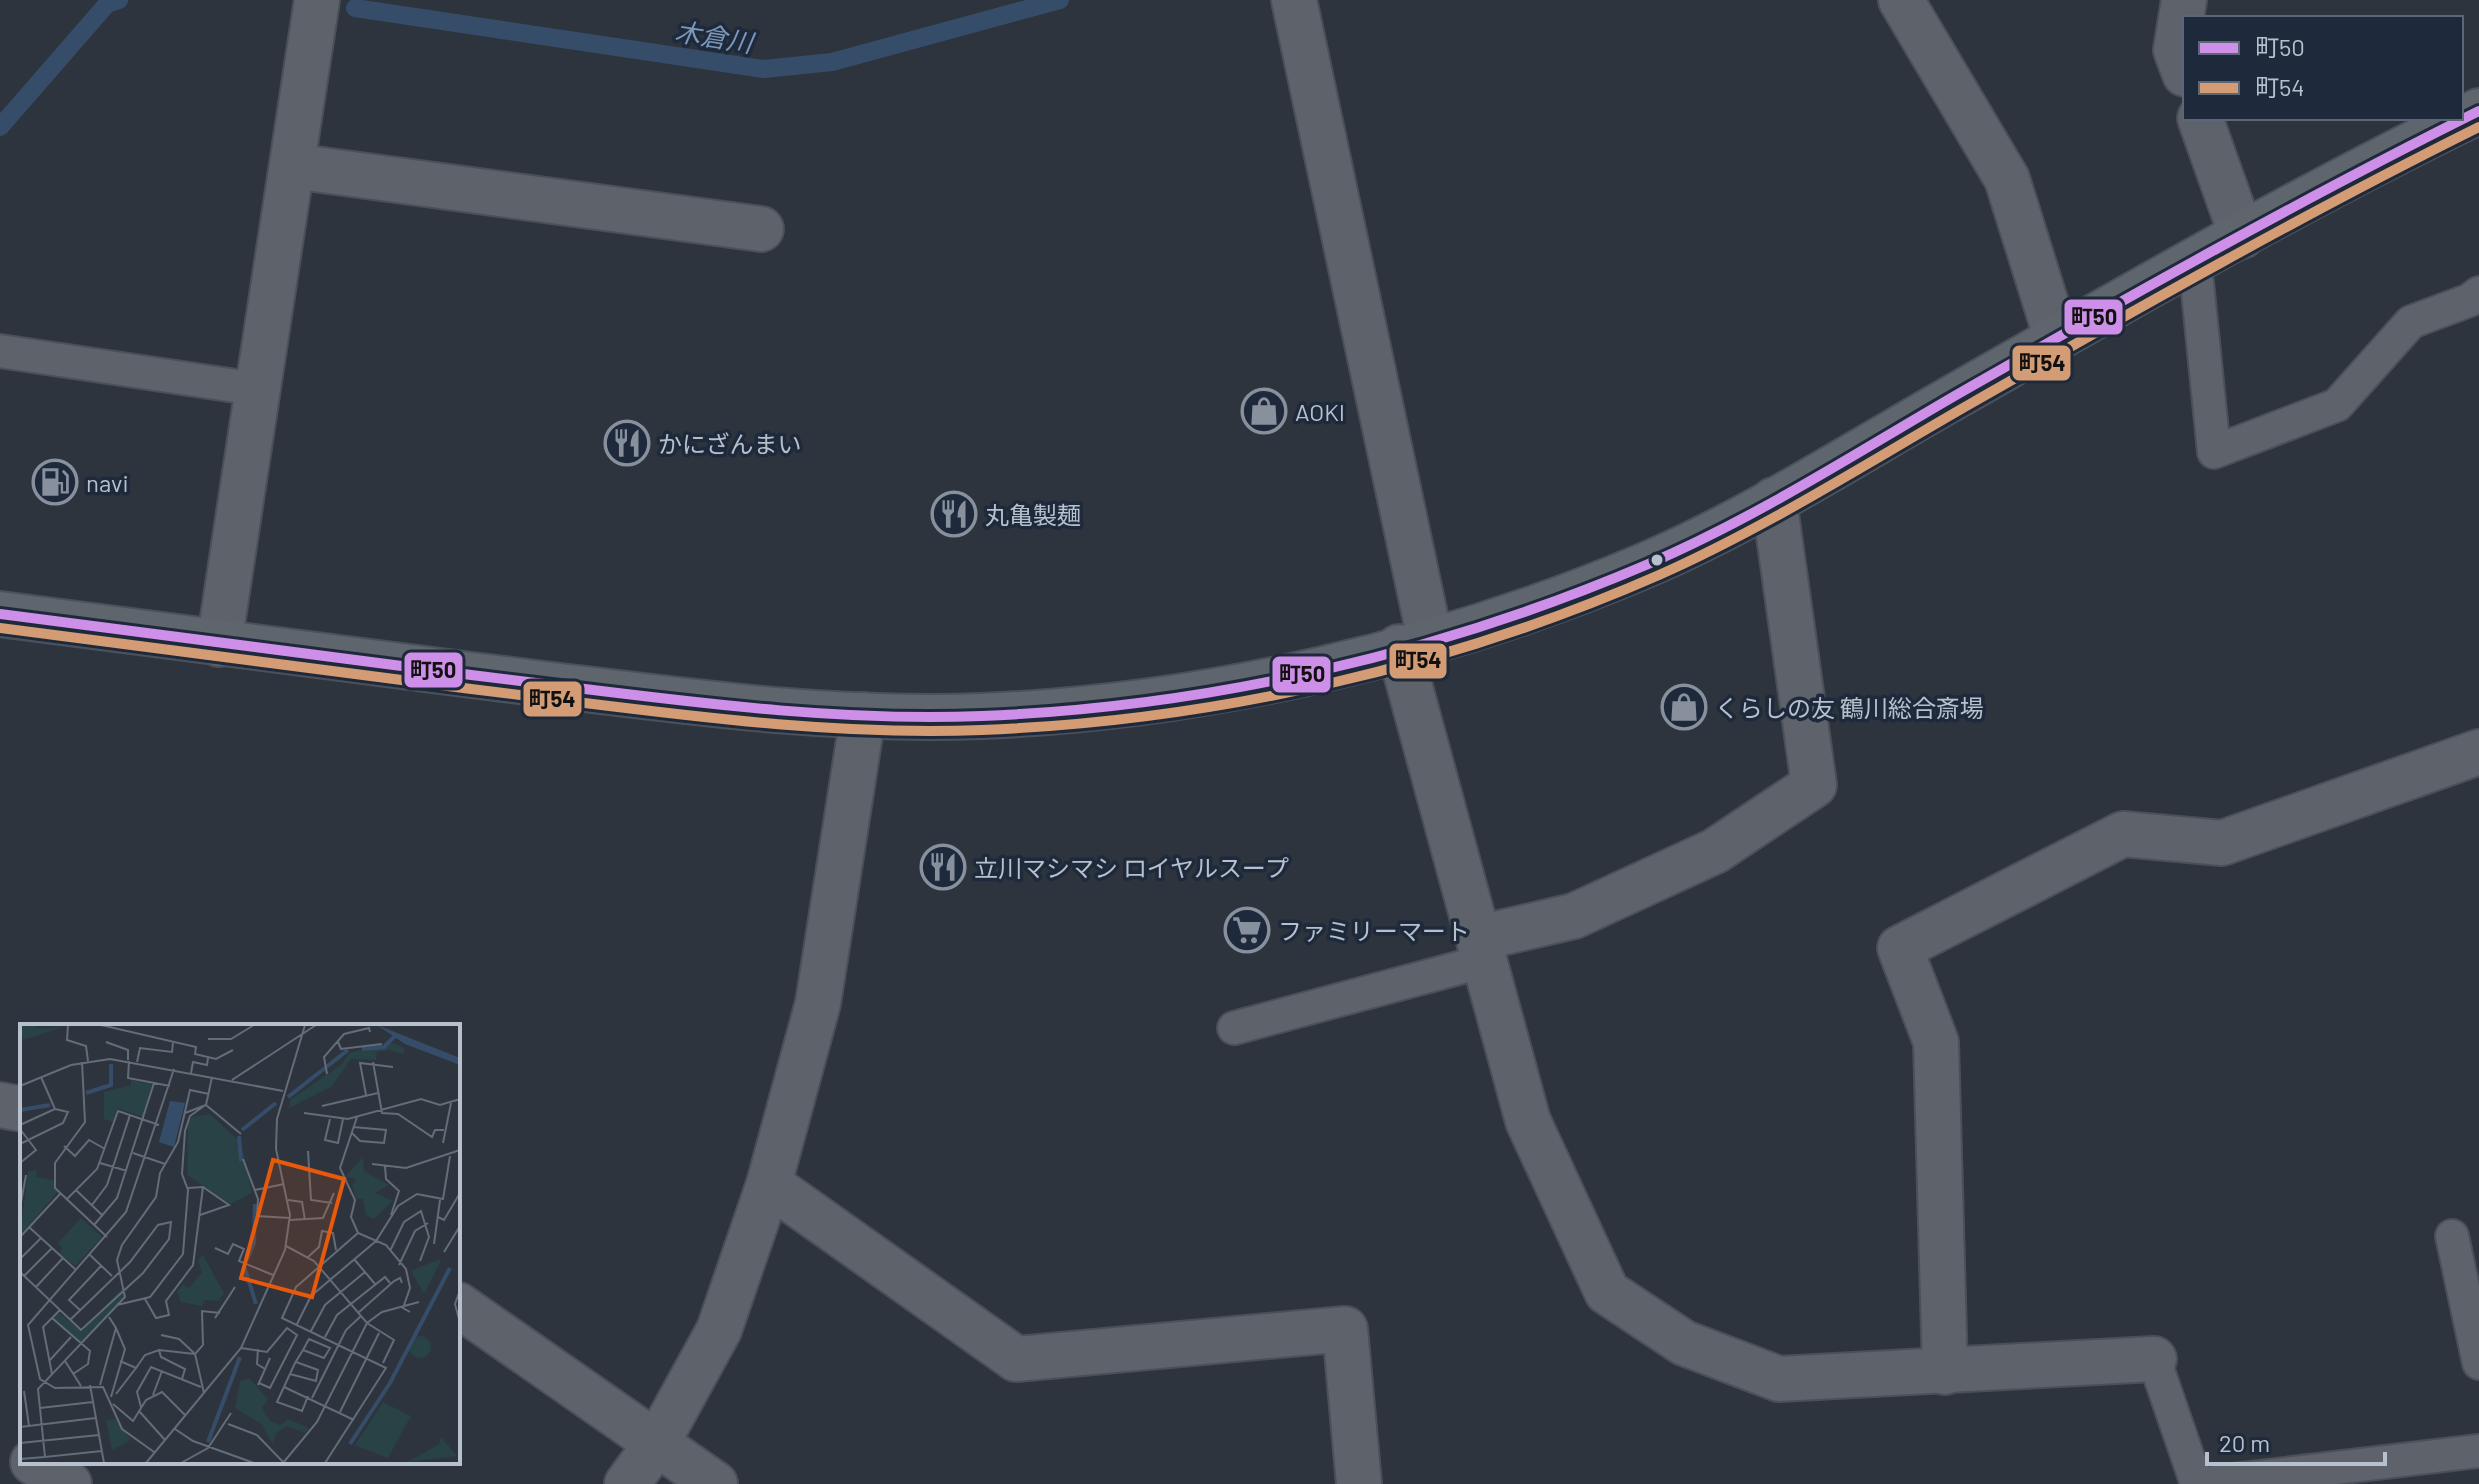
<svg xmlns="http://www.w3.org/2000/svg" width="2479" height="1484" font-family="Barlow,'Noto Sans JP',sans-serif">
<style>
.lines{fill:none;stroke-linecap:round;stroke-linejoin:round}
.stream{stroke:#364d6a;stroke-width:18}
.service-casing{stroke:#4b5058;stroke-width:36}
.minor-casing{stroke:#4b5058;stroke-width:48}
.tertiary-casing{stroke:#4b5058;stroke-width:48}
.primary-casing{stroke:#4b515b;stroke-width:48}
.service{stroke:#5d626b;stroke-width:32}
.minor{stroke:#5d626b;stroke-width:44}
.tertiary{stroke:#5d626b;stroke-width:44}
.primary{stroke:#5f656d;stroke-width:44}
.bus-1-casing{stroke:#1e2a3b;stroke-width:16}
.bus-2-casing{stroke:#1e2a3b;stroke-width:16}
.bus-1{stroke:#ce8fe9;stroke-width:10}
.bus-2{stroke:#d39c74;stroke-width:10}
.bus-dot{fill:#b7c1ce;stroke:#1e2a3b;stroke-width:3}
.labels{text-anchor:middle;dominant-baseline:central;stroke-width:7;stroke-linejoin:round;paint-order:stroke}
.poi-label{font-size:24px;fill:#b7c1ce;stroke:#1e2a3b;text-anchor:start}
.water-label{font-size:26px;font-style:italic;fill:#7c97b8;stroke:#1e2a3b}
.inset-river{fill:none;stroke:#364d6a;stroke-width:4}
.inset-road{fill:none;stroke:#646c78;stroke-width:2}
.view{fill:#e8590c;fill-opacity:0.15;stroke:#e8590c;stroke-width:4}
.inset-edge{fill:none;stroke:#b7c1ce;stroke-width:4}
.line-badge{stroke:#1e2a3b;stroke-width:3}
.pale-badge-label{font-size:22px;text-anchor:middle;font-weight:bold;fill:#111}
</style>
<rect width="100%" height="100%" fill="#2d343e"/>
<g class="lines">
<path class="stream" d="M 355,8 L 764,69 L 832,62 L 1060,0
M 0,127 L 107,4 L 119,0"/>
<g class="service-casing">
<path id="service" d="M 2195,262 L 2214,452 L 2337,405 L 2411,322 L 2470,300 L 2479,293
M 0,351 L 256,389
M 1234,1028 L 1485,961
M 2452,1236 L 2479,1363
M 2154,1359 L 2197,1484
M 2199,1484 L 2479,1451"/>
</g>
<g class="minor-casing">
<path id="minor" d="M 1294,0 L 1430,639
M 1901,0 L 2007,179 L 2057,339
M 2184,0 L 2176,50 L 2185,74
M 2200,118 L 2242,236
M 292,166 L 761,229
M 219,644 L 317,0
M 1399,647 L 1528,1121 L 1607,1292 L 1684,1343 L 1779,1379 L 2154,1359
M 1479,938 L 1574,916 L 1715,851 L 1814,785 L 1774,500
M 0,1105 L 22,1109
M 769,1184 L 1016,1359 L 1345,1329 L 1359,1484
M 458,1305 L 715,1484
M 1945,1372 L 1936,1042 L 1900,948 L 2123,834 L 2222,843 L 2479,752
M 33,1462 L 69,1484"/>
</g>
<g class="tertiary-casing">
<path id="tertiary" d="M 627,1484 L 657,1443 L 719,1330 L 769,1184 L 818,1003 L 863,715"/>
</g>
<g class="primary-casing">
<path id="primary" d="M 0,614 C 178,638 357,661 536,683 C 684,701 832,722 982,716 C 1205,707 1441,652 1646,565 C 1751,520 1849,457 1947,401 C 2122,301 2298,199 2479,111"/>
</g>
<use href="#service" class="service"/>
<use href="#minor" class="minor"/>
<use href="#tertiary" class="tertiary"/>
<use href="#primary" class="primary"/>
<g class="bus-1-casing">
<path id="bus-1" d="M 0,614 C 178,638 357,661 536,683 C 684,701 833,722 982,716 C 1209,707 1437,654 1646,565 C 1756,518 1856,453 1958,394 C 2130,296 2302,199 2479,111"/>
</g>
<g class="bus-2-casing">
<path id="bus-2" d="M 0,628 C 178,652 357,675 536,697 C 683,715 832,736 982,730 C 1212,721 1447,668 1659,575 C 1767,527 1867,463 1970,404 C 2138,308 2306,213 2479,127"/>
</g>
<use href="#bus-1" class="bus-1"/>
<use href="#bus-2" class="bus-2"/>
</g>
<defs>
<g id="shop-ring" transform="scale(2.3)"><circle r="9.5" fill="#1e2a3b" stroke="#87909c" stroke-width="1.5"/><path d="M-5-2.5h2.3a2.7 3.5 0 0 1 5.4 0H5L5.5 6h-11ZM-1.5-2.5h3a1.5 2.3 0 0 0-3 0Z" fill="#87909c"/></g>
<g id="restaurant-ring" transform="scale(2.3)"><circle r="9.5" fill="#1e2a3b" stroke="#87909c" stroke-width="1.5"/><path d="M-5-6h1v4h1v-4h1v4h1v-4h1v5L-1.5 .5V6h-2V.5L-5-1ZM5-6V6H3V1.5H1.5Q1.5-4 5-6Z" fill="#87909c"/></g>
<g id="fuel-ring" transform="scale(2.3)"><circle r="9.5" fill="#1e2a3b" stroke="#87909c" stroke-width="1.5"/><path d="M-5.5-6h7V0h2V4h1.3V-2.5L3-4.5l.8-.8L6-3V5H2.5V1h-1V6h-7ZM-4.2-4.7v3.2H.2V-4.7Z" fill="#87909c"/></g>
<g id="supermarket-ring" transform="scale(2.3)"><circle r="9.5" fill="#1e2a3b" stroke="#87909c" stroke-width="1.5"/><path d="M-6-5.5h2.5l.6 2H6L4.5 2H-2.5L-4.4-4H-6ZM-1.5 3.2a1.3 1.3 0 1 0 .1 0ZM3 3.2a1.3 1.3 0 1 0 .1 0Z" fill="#87909c"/></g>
</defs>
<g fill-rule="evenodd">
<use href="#shop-ring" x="1264" y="411"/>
<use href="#restaurant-ring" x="627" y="443"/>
<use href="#fuel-ring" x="55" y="482"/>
<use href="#restaurant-ring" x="954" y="514"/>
<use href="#shop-ring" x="1684" y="707"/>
<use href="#restaurant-ring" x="943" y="867"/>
<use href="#supermarket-ring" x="1247" y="930"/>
</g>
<circle class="bus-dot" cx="1657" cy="560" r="7"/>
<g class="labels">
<g class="poi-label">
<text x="1295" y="411">AOKI</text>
<text x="658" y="443">かにざんまい</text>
<text x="86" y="482">navi</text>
<text x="985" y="514">丸亀製麺</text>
<text x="1715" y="707">くらしの友 鶴川総合斎場</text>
<text x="974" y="867">立川マシマシ ロイヤルスープ</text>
<text x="1278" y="930">ファミリーマート</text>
</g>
<g class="water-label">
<text transform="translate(714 36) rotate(9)">木倉川</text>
</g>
</g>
<g transform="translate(20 1024)">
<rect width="440" height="440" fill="#2d343e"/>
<path d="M 13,1 L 17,4 L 43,3 L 3,16 L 0,1 ZM 374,19 L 385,25 L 383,30 L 369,26 L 357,28 L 356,36 L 331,35 L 311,63 L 269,84 L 270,76 L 322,40 L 329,29 ZM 111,56 L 132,60 L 123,93 L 97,84 L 93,98 L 84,95 L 84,68 L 111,61 ZM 190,90 L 221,119 L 232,169 L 211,180 L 167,151 L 168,100 L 172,93 ZM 343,133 L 344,147 L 369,161 L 355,169 L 373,177 L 354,195 L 346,191 L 343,175 L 336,175 L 332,161 L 337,156 L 326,152 ZM 16,146 L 17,153 L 34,156 L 37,169 L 0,211 L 8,147 ZM 61,194 L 82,213 L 55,242 L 39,229 L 43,224 L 38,219 ZM 183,231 L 204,269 L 199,277 L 185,276 L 182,282 L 161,278 L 157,267 L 163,260 L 169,264 L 182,248 L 178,236 ZM 420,235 L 421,237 L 404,270 L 391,247 ZM 102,264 L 105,271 L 61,320 L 34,295 L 39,289 L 62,307 ZM389 323a11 11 0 1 1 22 0a11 11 0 1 1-22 0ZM 230,355 L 248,375 L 242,384 L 250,397 L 261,401 L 268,395 L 289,404 L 285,409 L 267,402 L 256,409 L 253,420 L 241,400 L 215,384 L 220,357 ZM 363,378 L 391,392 L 368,434 L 335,421 ZM 95,395 L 111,416 L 92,426 L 86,396 ZM 421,413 L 437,432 L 388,438 L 419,420 Z" fill="#284246"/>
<path d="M 357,1 L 440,34 L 440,41 L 385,20 ZM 150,77 L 165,79 L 154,123 L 139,118 Z" fill="#364d6a"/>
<path class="inset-river" d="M 342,25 L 364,23 L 375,12M 66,69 L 91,61 L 91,40M 268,73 L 328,26M 0,86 L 30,81M 222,106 L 256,79M 219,112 L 221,137M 227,236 L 234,219 L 235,180M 224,242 L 236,280M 188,418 L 220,333M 330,420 L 370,359 L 430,244"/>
<path class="inset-road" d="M 48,1 L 47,16 L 66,22 L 68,37M 81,1 L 176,23 L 175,30 L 196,35 L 213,26M 188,15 L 211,15 L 234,1M 86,18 L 108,26 L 108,36M 318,18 L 321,25 L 362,20M 109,37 L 108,54 L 150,62M 62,38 L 65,98 L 35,139 L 35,164 L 87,213M 117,38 L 120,24 L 152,28 L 153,19M 353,38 L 362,89 L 378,90 L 412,113 L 415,106 L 424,106M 171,49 L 173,38 L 187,41 L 188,34M 307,50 L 304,33 L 324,10 L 349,4 L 350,8M 212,56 L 296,1M 0,62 L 51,41 L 90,35 L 263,67M 346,71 L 340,39 L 373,43M 186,81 L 221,110M 302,82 L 358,69M 165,89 L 186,81 L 192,53M 284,89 L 328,95 L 401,75 L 420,81 L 440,75M 337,93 L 320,144 L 335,176 L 331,193 L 338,209M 310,95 L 305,116 L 318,119 L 323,95M 0,101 L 35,85 L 21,53M 0,105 L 16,126 L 0,139M 332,109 L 340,117 L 364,119 L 366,106 L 333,103M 423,119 L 431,79M 0,120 L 43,99 L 48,88 L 35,85M 44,122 L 55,132 L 69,116 L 85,125M 288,127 L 291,176 L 312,179M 113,129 L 145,140M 223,135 L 238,175 L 237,192 L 270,194M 80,139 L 107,147M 352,140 L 386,144 L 440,126M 365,142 L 366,155 L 379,167 L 371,191M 168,164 L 183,163 L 209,181 L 180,191M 56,166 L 83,192M 235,166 L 264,160M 46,176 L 77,145 L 98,87 L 139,101M 268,176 L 282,178 L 285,196M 72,181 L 87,161 L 110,91M 0,184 L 6,151M 418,193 L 424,196 L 440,169M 270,196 L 303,194 L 314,169M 74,201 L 97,174 L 134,59M 9,203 L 55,245M 0,213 L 40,170M 414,220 L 420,176M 266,222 L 294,237 L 347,299 L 374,316 L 363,339M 195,224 L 208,230 L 213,220 L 224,225 L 219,237 L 253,251M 370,227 L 384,198 L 401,187 L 409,213 L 400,237M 424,228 L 440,202M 70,231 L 92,252M 288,233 L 299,223 L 302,207 L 313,209 L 316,226M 0,235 L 21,214M 334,235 L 355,260M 379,241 L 395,207 L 408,199M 0,248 L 61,306 L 123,249 L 149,215 L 151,198 L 138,201 L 110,238 L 50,296M 4,252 L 32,224M 16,263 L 43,234M 440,266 L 435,280 L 440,299M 125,275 L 136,294 L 149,291 L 146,277 L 173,241 L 183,163M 97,281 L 130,273 L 163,230 L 168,166 L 162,150 L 165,107 L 170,92 L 184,82M 60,286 L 49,276 L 81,242M 338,289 L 374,257 L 380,254 L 382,259M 32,294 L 70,327 L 68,340 L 53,350M 195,294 L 215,263M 277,300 L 291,272 L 356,217 L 378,182 L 397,170 L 423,175 L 430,132M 291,307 L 305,281 L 345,248M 141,311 L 159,315 L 174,329M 305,313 L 317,291 L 365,253 L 370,259M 221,324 L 247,328 L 267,304 L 277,311 L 250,364 L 239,359M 238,325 L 237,340 L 245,345M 139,326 L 141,333 L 165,345 L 162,355M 283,326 L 304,334 L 310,324 L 289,315 L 283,326 L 275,339 L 257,378 L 282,387 L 288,372M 30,336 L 51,313M 45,337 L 61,362M 100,337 L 116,344 L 125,331 L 139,326 L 175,330M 32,350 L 23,303 L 40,286M 270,350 L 296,357 L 298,346 L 276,338M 70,361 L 84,439M 80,361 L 96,304 L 89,293M 238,361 L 250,334M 264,363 L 334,396M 4,367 L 9,402M 184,369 L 175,330 L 183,321 L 182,287 L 200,289M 96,370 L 116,344M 133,371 L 142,347M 91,373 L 105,325 L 96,304M 292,374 L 326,306 L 341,292M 93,380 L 113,397 L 126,376 L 142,368 L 166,392M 121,383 L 117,368 L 131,343 L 181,363M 20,384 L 73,378M 119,387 L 145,416M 320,388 L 359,309M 208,400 L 237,411 L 264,439M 0,403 L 76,394M 155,405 L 173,417 L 234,439M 0,419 L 79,411M 82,427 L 25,433 L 18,365 L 105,273 L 97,236 L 102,221 L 136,173 L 140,149 L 158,118 L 170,66 L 189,70M 134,428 L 102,405 L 83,363 L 35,364 L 20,355 L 8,301 L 106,188 L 154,45M 0,435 L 25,433M 126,439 L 221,324 L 265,226 L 270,191 L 256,125 L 257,95 L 285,1M 161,439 L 188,424 L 211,389M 263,439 L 297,398 L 347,299 L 362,288 L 399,278M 305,439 L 366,344 L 262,294 L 276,263 L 338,209 L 366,221 L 386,245 L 390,264 L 383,284 L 390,288"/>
<path class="view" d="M 253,136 L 324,155 L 292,273 L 221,254 Z"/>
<rect width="440" height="440" class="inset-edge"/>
</g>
<g class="line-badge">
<rect x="2063" y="298" width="61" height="38" rx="8" fill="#ce8fe9"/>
<rect x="2011" y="344" width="61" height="38" rx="8" fill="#d39c74"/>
<rect x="1388" y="642" width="60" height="38" rx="8" fill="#d39c74"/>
<rect x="403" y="651" width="61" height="38" rx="8" fill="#ce8fe9"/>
<rect x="1271" y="655" width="61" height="39" rx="8" fill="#ce8fe9"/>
<rect x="522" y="680" width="61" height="38" rx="8" fill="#d39c74"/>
</g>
<g class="pale-badge-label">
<text x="2094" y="325">町50</text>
<text x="2042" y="371">町54</text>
<text x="1418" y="668">町54</text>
<text x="433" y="678">町50</text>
<text x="1302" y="682">町50</text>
<text x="552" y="707">町54</text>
</g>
<rect x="2183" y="16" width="280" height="104" fill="#1e2a3b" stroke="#5b6676" stroke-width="2"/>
<rect x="2199" y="42" width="40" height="12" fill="#ce8fe9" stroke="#5b6676" stroke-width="2"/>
<text x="2255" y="56" font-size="24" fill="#b7c1ce">町50</text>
<rect x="2199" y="82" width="40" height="12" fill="#d39c74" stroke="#5b6676" stroke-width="2"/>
<text x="2255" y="96" font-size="24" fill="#b7c1ce">町54</text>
<path d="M2207 1452v12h178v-12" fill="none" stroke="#b7c1ce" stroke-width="4"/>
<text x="2219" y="1452" font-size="24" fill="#b7c1ce" stroke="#1e2a3b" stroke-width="6" paint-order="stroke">20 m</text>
</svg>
